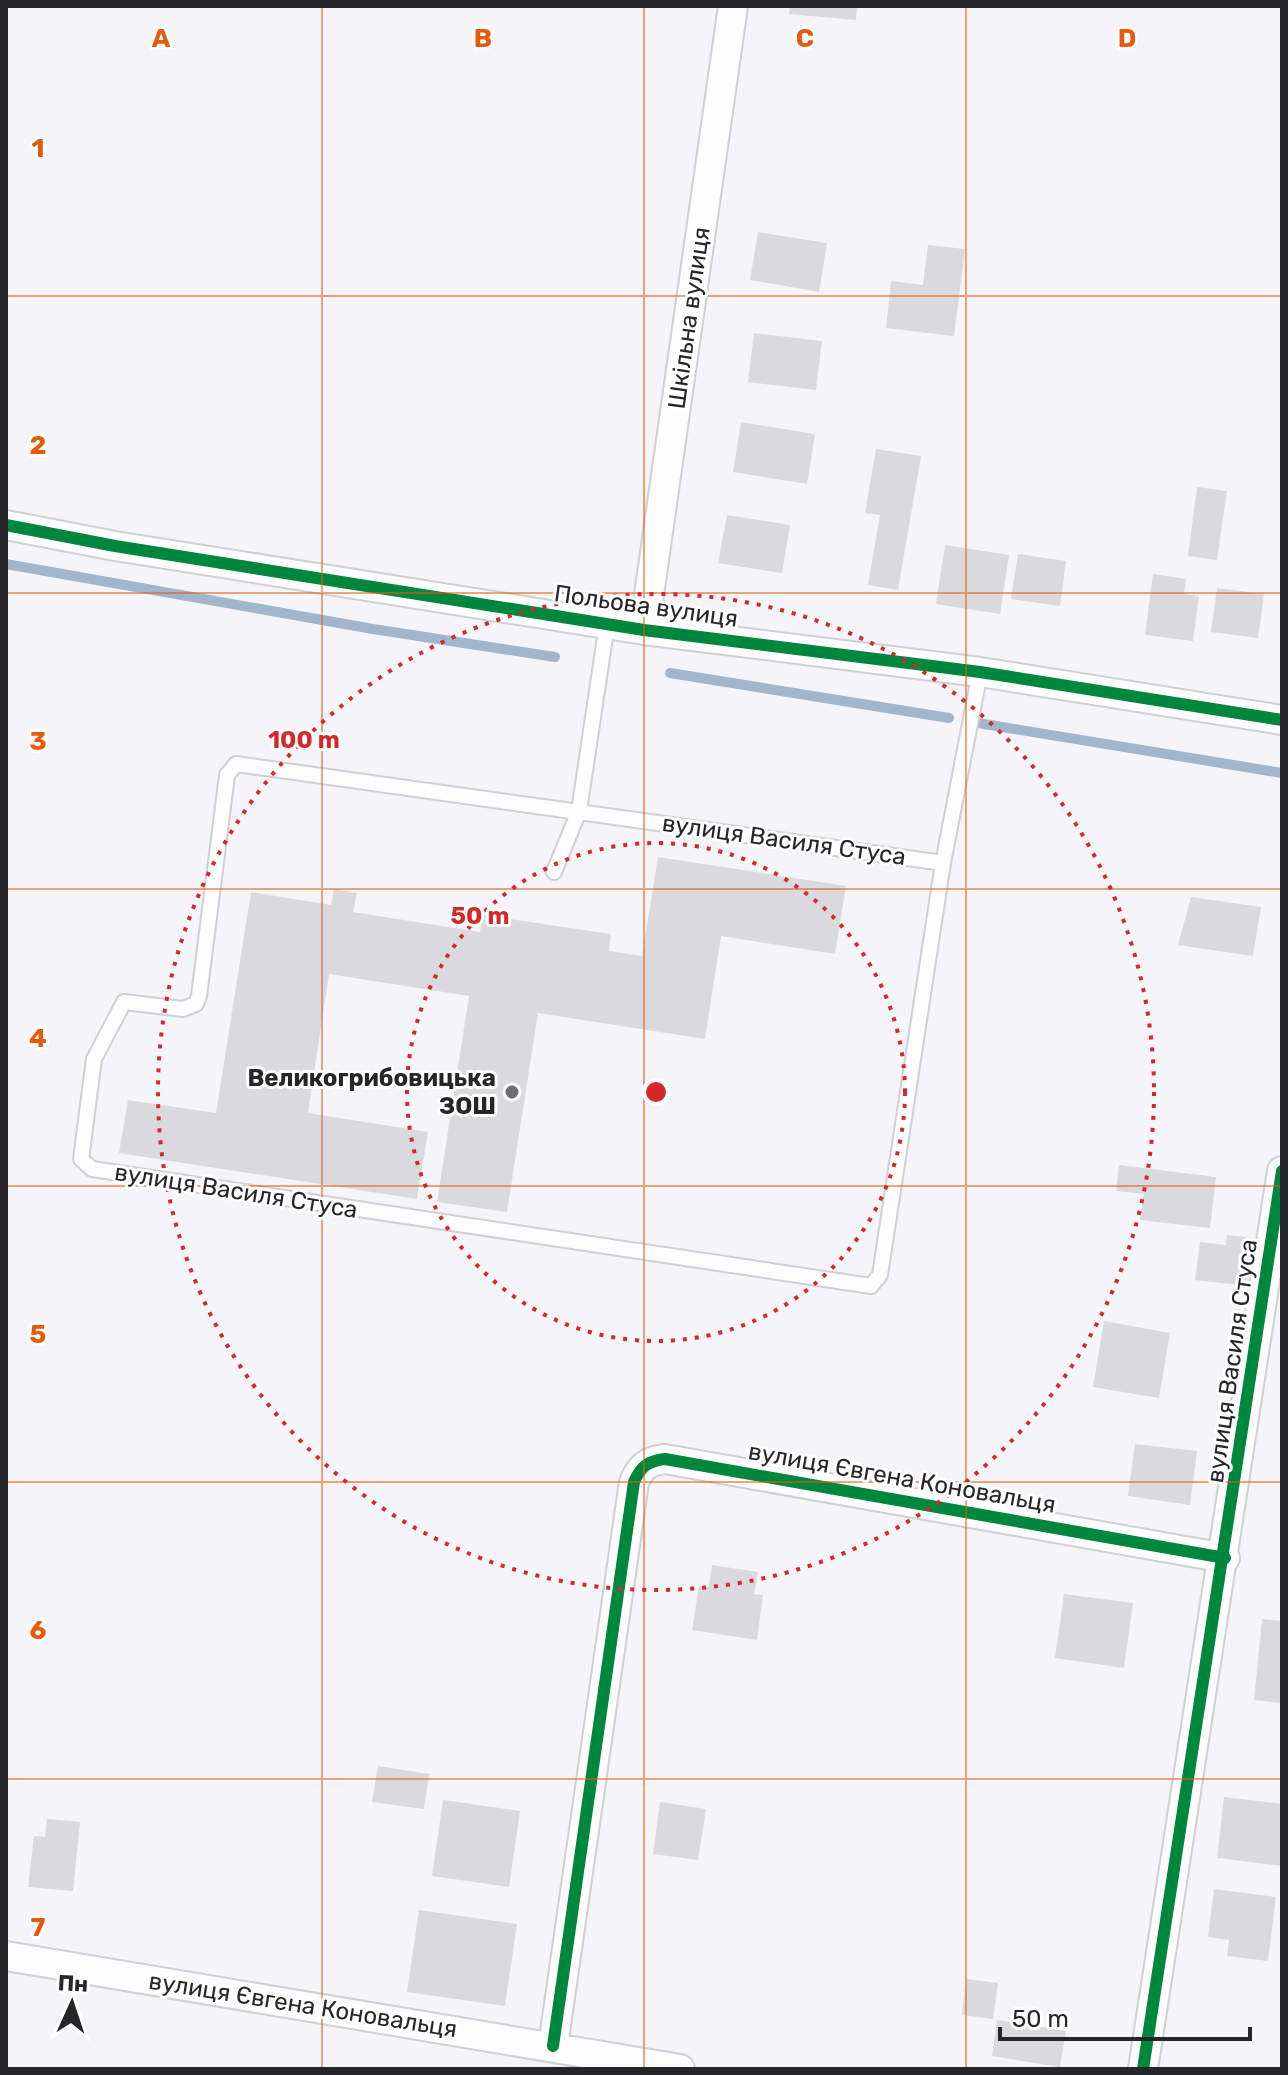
<svg xmlns="http://www.w3.org/2000/svg" width="1288" height="2075" font-family="Rubik,sans-serif">
<style>
.lines{fill:none;stroke-linecap:round;stroke-linejoin:round}
.stream{stroke:#a1b5cd;stroke-width:10}
.building{fill:#dadade}
.service-casing{stroke:#d0d0d4;stroke-width:18}
.minor-casing{stroke:#d0d0d4;stroke-width:32}
.service{stroke:#fdfdfe;stroke-width:14}
.minor{stroke:#fdfdfe;stroke-width:28}
.cycleway-casing{stroke:#fff;stroke-width:17}
.cycleway{stroke:#00873e;stroke-width:12}
.grid{fill:none;stroke:#e8590c;stroke-width:2;stroke-opacity:0.55}
.ring{fill:none;stroke:#d62828;stroke-width:4;stroke-dasharray:4 8}
.poi-dot{fill:#6e6e72;stroke:#fff;stroke-width:3}
.labels{text-anchor:middle;dominant-baseline:central;stroke-width:6;stroke-linejoin:round;paint-order:stroke}
.street-label{font-size:24px;fill:#262629;stroke:#fff}
.poi-label{font-size:24px;font-weight:bold;fill:#262629;stroke:#fff;text-anchor:end}
.grid-label{font-size:26px;text-anchor:middle;font-weight:bold;fill:#e8590c;stroke:#fff;stroke-width:6;stroke-linejoin:round;paint-order:stroke}
.centre{fill:#d62828;stroke:#fff;stroke-width:4}
.ring-label{font-size:24px;text-anchor:middle;font-weight:bold;fill:#d62828;stroke:#fff;stroke-width:6;stroke-linejoin:round;paint-order:stroke}
</style>
<rect width="100%" height="100%" fill="#f4f4f9"/>
<g class="lines">
<path class="stream" d="M 6,564 L 373,629 L 555,657
M 670,673 L 949,718
M 978,723 L 1282,773"/>
</g>
<path class="building" d="M 790,6 L 857,6 L 856,20 L 789,14 Z
M 758,232 L 827,243 L 819,292 L 750,280 Z
M 928,245 L 965,249 L 954,336 L 886,328 L 891,281 L 923,285 Z
M 754,333 L 822,341 L 816,390 L 748,382 Z
M 741,422 L 815,434 L 807,484 L 733,472 Z
M 876,449 L 921,456 L 898,590 L 868,585 L 880,515 L 865,513 Z
M 1197,487 L 1227,491 L 1217,560 L 1188,556 Z
M 727,515 L 790,525 L 782,573 L 718,563 Z
M 945,545 L 1009,555 L 1000,614 L 936,604 Z
M 1018,554 L 1066,561 L 1060,606 L 1011,599 Z
M 1153,574 L 1186,579 L 1184,594 L 1199,596 L 1193,641 L 1145,635 Z
M 1217,588 L 1264,594 L 1258,638 L 1211,632 Z
M 658,857 L 846,886 L 835,954 L 721,936 L 705,1039 L 538,1013 L 507,1212 L 437,1202 L 469,996 L 329,974 L 308,1113 L 428,1132 L 417,1199 L 119,1153 L 128,1100 L 216,1113 L 251,892 L 331,905 L 334,889 L 357,893 L 353,912 L 480,932 L 483,915 L 611,934 L 609,951 L 642,956 Z
M 1191,897 L 1261,907 L 1253,956 L 1178,945 Z
M 1119,1165 L 1216,1177 L 1210,1228 L 1140,1220 L 1144,1194 L 1116,1191 Z
M 1227,1235 L 1254,1238 L 1248,1286 L 1195,1280 L 1200,1242 L 1226,1245 Z
M 1104,1321 L 1170,1333 L 1159,1398 L 1093,1387 Z
M 1135,1444 L 1197,1451 L 1190,1505 L 1128,1496 Z
M 712,1565 L 758,1572 L 754,1594 L 763,1595 L 757,1640 L 692,1630 L 699,1586 L 709,1587 Z
M 1064,1594 L 1133,1603 L 1124,1668 L 1055,1658 Z
M 1262,1619 L 1282,1621 L 1282,1703 L 1254,1700 Z
M 378,1766 L 429,1774 L 424,1809 L 372,1802 Z
M 1224,1797 L 1282,1804 L 1282,1866 L 1217,1858 Z
M 443,1800 L 520,1811 L 509,1887 L 432,1876 Z
M 660,1802 L 706,1809 L 698,1860 L 653,1854 Z
M 47,1819 L 80,1822 L 73,1891 L 28,1887 L 34,1836 L 45,1837 Z
M 1214,1889 L 1276,1897 L 1268,1961 L 1227,1956 L 1229,1940 L 1208,1937 Z
M 419,1910 L 517,1924 L 505,2006 L 407,1992 Z
M 966,1979 L 998,1983 L 993,2019 L 962,2015 Z
M 997,2020 L 1066,2031 L 1060,2067 L 992,2056 Z"/>
<g class="lines">
<g class="service-casing">
<path id="service" d="M 943,863 L 236,764 L 227,775 L 199,996 L 196,1004 L 183,1009 L 124,1002 L 94,1059 L 81,1159 L 92,1169 L 871,1286 L 880,1275 L 943,863 L 980,672
M 554,872 L 579,811 L 607,624"/>
</g>
<g class="minor-casing">
<path id="minor" d="M 6,525 L 115,546 L 644,630 L 980,672 L 1282,720
M 644,630 L 733,6
M 6,1956 L 680,2069
M 553,2046 L 634,1482 C 641,1466 648,1461 665,1459 L 1225,1558
M 1143,2069 L 1282,1171"/>
</g>
<use href="#service" class="service"/>
<use href="#minor" class="minor"/>
<g class="cycleway-casing">
<path id="cycleway" d="M 6,525 L 115,546 L 644,630 L 980,672 L 1282,720
M 553,2046 L 634,1482 C 641,1466 648,1461 665,1459 L 1225,1558
M 1143,2069 L 1282,1171"/>
</g>
<use href="#cycleway" class="cycleway"/>
</g>
<path class="grid" d="M 322,6 L 322,2069M 644,6 L 644,2069M 966,6 L 966,2069M 6,296 L 1282,296M 6,593 L 1282,593M 6,889 L 1282,889M 6,1186 L 1282,1186M 6,1482 L 1282,1482M 6,1779 L 1282,1779"/>
<g class="ring">
<circle cx="656" cy="1092" r="249"/>
<circle cx="656" cy="1092" r="498"/>
</g>
<circle class="poi-dot" cx="512" cy="1092" r="8"/>
<g class="labels">
<g class="street-label">
<text transform="translate(689 318) rotate(-82)">Шкільна вулиця</text>
<text transform="translate(646 606) rotate(8)">Польова вулиця</text>
<text transform="translate(784 840) rotate(8)">вулиця Василя Стуса</text>
<text transform="translate(236 1191) rotate(9)">вулиця Василя Стуса</text>
<text transform="translate(1232 1361) rotate(-82)">вулиця Василя Стуса</text>
<text transform="translate(902 1478) rotate(10)">вулиця Євгена Коновальця</text>
<text transform="translate(303 2005) rotate(9)">вулиця Євгена Коновальця</text>
</g>
<g class="poi-label">
<text x="496" y="1078">Великогрибовицька<tspan x="496" dy="28">ЗОШ</tspan></text>
</g>
</g>
<g class="grid-label">
<text x="161" y="47">A</text>
<text x="483" y="47">B</text>
<text x="805" y="47">C</text>
<text x="1127" y="47">D</text>
<text x="38" y="157">1</text>
<text x="38" y="454">2</text>
<text x="38" y="750">3</text>
<text x="38" y="1047">4</text>
<text x="38" y="1343">5</text>
<text x="38" y="1639">6</text>
<text x="38" y="1936">7</text>
</g>
<circle cx="656" cy="1092" r="12" class="centre"/>
<g class="ring-label">
<text x="304" y="748">100 m</text>
<text x="480" y="924">50 m</text>
</g>
<rect width="1288" height="2075" fill="none" stroke="#262629" stroke-width="16"/>
<g transform="translate(72 2003) rotate(3)" stroke="#ffffff" stroke-width="6" paint-order="stroke">
<path d="M0-6L14 30L0 20L-14 30Z" fill="#262629"/>
<text y="-12" font-size="22" font-weight="bold" text-anchor="middle" fill="#262629">Пн</text>
</g>
<path d="M1000 2027v12h250v-12" fill="none" stroke="#262629" stroke-width="4"/>
<text x="1012" y="2027" font-size="24" fill="#262629" stroke="#ffffff" stroke-width="6" paint-order="stroke">50 m</text>
</svg>
